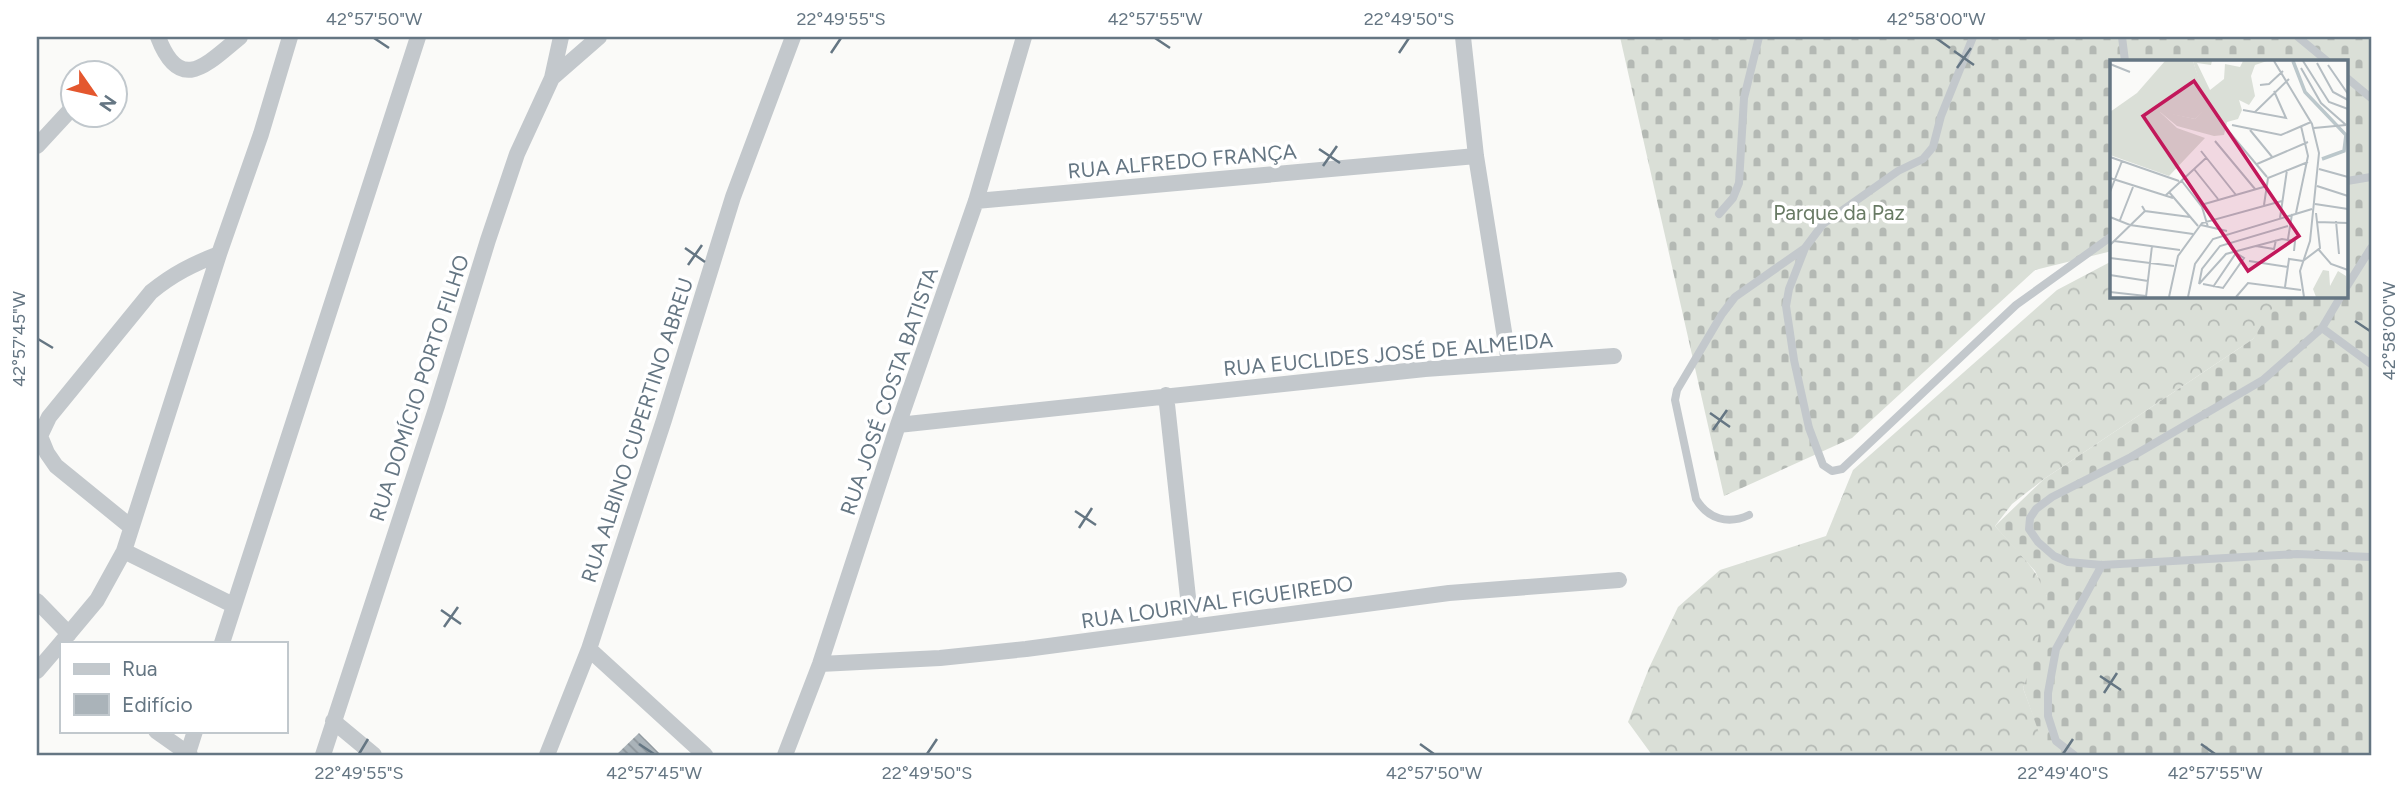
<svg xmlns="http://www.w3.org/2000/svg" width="2408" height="792" font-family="Figtree,sans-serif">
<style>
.forest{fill:url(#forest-crowns)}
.cemetery{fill:url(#cemetery-stones)}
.building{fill:url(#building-back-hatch);filter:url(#shadow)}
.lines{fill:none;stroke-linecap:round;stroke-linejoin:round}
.lane{stroke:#c3c8cc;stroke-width:8}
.street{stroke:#c3c8cc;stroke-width:16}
.ticks{fill:none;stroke:#657683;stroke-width:2.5}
.labels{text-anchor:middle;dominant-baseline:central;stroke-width:7;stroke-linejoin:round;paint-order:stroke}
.street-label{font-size:21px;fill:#657683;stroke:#fff}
.park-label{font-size:21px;fill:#687a64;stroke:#fff}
.inset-river{fill:none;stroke:#bbc7cb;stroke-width:3.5}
.inset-road{fill:none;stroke:#b5bdc2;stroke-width:2}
.view{fill:#c2185b;fill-opacity:0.15;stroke:#c2185b;stroke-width:3.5}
.inset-edge{fill:none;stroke:#657683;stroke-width:3.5}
.neatline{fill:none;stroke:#657683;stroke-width:2.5}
.ticks-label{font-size:18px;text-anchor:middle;fill:#657683}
</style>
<defs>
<pattern id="forest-crowns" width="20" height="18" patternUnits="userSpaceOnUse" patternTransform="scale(1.75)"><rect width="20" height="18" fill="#dadfd7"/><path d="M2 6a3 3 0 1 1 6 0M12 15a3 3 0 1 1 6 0" fill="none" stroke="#b4b9b4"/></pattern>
<pattern id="cemetery-stones" width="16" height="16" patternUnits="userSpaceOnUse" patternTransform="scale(1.75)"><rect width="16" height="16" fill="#dadfd7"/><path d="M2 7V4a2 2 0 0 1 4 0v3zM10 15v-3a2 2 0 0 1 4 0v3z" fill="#b4b9b4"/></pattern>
<pattern id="building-back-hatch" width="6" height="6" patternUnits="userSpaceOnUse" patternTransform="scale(1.75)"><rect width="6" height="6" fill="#aab3b9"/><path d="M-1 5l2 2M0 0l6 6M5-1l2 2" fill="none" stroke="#8e969c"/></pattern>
<filter id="shadow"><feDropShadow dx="6" dy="6" stdDeviation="0" flood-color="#0004"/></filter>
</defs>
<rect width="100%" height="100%" fill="#fafaf8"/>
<path class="forest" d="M 2112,261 L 2112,296 L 2287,296 L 2253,339 L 2044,479 L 2012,504 L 1995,526 C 2018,552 2055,584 2049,622 C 2046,639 2030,671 2023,688 L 2048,755 L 1652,755 L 1628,722 L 1649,668 L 1678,607 L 1720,570 L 1826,536 L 1853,470 L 2057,290 Z"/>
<path class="cemetery" d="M 1620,37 L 2371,37 L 2371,755 L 2047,755 L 2023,688 L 2034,659 L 2047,597 L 2035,571 L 1995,526 L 2044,479 L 2253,339 L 2280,296 L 2347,296 L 2347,61 L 2112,61 L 2112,251 L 2035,270 L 1852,438 L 1724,496 Z"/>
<path class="building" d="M 639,733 L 661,755 L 616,755 Z"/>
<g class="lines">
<path class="lane" d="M 1973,37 L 1941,116 L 1933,147 L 1923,159 L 1898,171 L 1823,224 L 1805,248 L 1789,289 L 1786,306 L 1794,360 L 1809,428 L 1823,465 L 1832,471 L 1842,469 L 2016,305 L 2112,236
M 2122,37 L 2125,61
M 2298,37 L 2327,61
M 2347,78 L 2371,98
M 2347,181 L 2371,177
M 1719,214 L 1733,198 L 1739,183 L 1744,98 L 1759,37
M 2347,286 L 2371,248
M 2341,296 L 2322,328 L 2263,380 L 2131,457 L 2052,497 L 2036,509 L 2030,518 L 2029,529 L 2038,542 L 2054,556 L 2068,562 L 2102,565 L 2297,554 L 2371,557
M 2322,328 L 2371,364
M 1749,515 C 1728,525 1708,519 1696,499 L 1675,400 L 1677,390 L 1722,314 L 1735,297 L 1805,248
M 2074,755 L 2056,741 L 2048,716 L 2048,693 L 2056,649 L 2102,565"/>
<path class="street" d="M 158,37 C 180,95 207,64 240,37
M 1463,37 L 1476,156 L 1509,363
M 552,78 L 599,37
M 37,146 L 74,106
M 976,201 L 1476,156
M 1166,395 L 1191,625
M 898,425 L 1425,369 L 1614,356
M 131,527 L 56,466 L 47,453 L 40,436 L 49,417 L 151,292 C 173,274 193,264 219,254
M 124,551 L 233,605
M 37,601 L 69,634
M 61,643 L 97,600 L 124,551 L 219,254 L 261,134 L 290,37
M 222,643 L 418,37
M 589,649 L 705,755
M 820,664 L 940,658 L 1026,649 L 1449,593 L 1619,580
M 37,671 L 61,643
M 333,721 L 374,755
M 156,731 L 190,755
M 188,753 L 195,731
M 323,755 L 437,406 L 488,240 L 517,154 L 552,78 L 561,37
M 547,755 L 589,649 L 664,420 L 733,197 L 793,37
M 785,755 L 820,664 L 898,425 L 976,201 L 1024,37"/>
</g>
<path class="ticks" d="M 374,38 L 389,48M 1155,38 L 1170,48M 1936,38 L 1950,48M 1954,51 L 1974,65M 831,53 L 841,38M 1399,53 L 1409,38M 1957,68 L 1971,48M 1319,149 L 1340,163M 1323,166 L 1337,146M 685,248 L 705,262M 688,265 L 702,245M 2355,321 L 2370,331M 38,339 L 53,348M 1710,413 L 1730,427M 1713,430 L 1727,410M 1075,511 L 1096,525M 1079,528 L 1092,508M 441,610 L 461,624M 444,627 L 458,607M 2100,676 L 2121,690M 2104,693 L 2117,673M 639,744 L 654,754M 1420,744 L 1434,754M 2201,744 L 2215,754M 359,754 L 368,739M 927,754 L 937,739M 2063,754 L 2073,739"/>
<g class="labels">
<g class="street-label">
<text transform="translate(1182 161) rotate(-5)">RUA ALFREDO FRANÇA</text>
<text transform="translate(1388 354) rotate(-5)">RUA EUCLIDES JOSÉ DE ALMEIDA</text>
<text transform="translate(419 388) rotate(-72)">RUA DOMÍCIO PORTO FILHO</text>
<text transform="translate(889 391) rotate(-71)">RUA JOSÉ COSTA BATISTA</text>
<text transform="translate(637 430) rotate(-72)">RUA ALBINO CUPERTINO ABREU</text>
<text transform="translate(1217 602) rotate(-8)">RUA LOURIVAL FIGUEIREDO</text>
</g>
<g class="park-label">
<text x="1839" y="212">Parque da Paz</text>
</g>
</g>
<g transform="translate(2110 60)">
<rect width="238" height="238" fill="#fafaf8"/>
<path d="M 83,1 L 102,1 L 101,5 L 87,3 L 100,30 L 114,19 L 115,4 L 130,7 L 133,1 L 157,1 L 145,5 L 141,16 L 145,36 L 139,45 L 129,40 L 132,50 L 128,59 L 117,62 L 114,75 L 104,76 L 67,66 L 49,51 L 85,59 L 97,46 ZM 213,210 L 219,211 L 220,226 L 228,211 L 236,216 L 238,237 L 206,237 L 203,229 Z" fill="#dadfd7"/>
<path d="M 55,1 L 83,1 L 98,46 L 85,59 L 50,52 L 67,68 L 95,78 L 59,116 L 0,95 L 0,52 L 27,33 Z" fill="#dadfd7"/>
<path class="inset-river" d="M 183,1 L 195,32 L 236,75 L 234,91 L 212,99"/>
<path class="inset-road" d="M 164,1 L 202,64 L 209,93 L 200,181 L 190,211 L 194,237M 193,1 L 219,42 L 238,49M 207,3 L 223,32 L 238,40M 0,4 L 20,12M 218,5 L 238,34M 191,8 L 211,43 L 236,65M 150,25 L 159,24 L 173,11M 133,50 L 176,58 L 164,31M 145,52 L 179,19M 122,65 L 171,75 L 201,62M 204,68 L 236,65M 140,70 L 163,98M 120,73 L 157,117M 105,81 L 145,129M 91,91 L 126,135M 0,97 L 69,121M 147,104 L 198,82M 84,109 L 108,139M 209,109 L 238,117M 0,118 L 63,138M 71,120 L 92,147 L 98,167M 207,126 L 238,136M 0,132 L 12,101M 59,132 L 88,166M 55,136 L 96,98M 205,144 L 238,149M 91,145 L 157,126M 154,145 L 158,118 L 198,102M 32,146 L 35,151 L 80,157M 186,153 L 198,96 L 191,66M 0,157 L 20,165 L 83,174M 170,158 L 177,110M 10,160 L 23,127M 226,161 L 229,194M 207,162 L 238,163M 91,165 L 117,171M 178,179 L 182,154M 4,181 L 70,190M 0,185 L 35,151M 146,186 L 164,189 L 166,180M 209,190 L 221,204 L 238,210M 0,198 L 64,206M 139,201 L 178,207M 193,201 L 210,188 L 206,153M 0,215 L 38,221M 89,224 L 116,194 L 172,179 L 185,181 L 184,191M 89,224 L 92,209 L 110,186 L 178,166M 93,224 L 113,228 L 134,198 L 126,193M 103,227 L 126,193M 175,227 L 179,199 L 193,201M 0,232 L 36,236M 36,237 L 42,186M 59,237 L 68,196 L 92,163 L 172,141M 78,237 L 85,204 L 103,179 L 202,149M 126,237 L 138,223 L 191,230"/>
<path class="view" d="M 84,21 L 189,176 L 138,211 L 33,56 Z"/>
<rect width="238" height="238" class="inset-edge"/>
</g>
<rect width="2408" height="792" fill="none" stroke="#ffffff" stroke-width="77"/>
<rect x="60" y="642" width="228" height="91" fill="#ffffff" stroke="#c1c8cd" stroke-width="2"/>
<rect x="74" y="664" width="35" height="10" fill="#c3c8cc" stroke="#c1c8cd" stroke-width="2"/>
<text x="122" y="676" font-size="21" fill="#657683">Rua</text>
<rect x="74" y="694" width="35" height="21" fill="#aab3b9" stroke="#c1c8cd" stroke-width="2"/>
<text x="122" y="712" font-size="21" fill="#657683">Edifício</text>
<g transform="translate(94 94) rotate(124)"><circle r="33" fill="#ffffff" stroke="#c1c8cd" stroke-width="2"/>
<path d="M0-5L12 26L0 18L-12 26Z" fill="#e4572e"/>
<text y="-10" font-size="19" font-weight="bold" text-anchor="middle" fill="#657683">N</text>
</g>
<rect x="38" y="38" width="2332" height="716" class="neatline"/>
<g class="ticks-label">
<text x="374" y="25">42°57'50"W</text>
<text x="841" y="25">22°49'55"S</text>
<text x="1155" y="25">42°57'55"W</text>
<text x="1409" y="25">22°49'50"S</text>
<text x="1936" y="25">42°58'00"W</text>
<text transform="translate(2389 331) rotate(-90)" y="6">42°58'00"W</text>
<text transform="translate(19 339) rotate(-90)" y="6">42°57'45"W</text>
<text x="359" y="779">22°49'55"S</text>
<text x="654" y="779">42°57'45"W</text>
<text x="927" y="779">22°49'50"S</text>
<text x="1434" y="779">42°57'50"W</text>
<text x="2063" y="779">22°49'40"S</text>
<text x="2215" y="779">42°57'55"W</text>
</g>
</svg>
